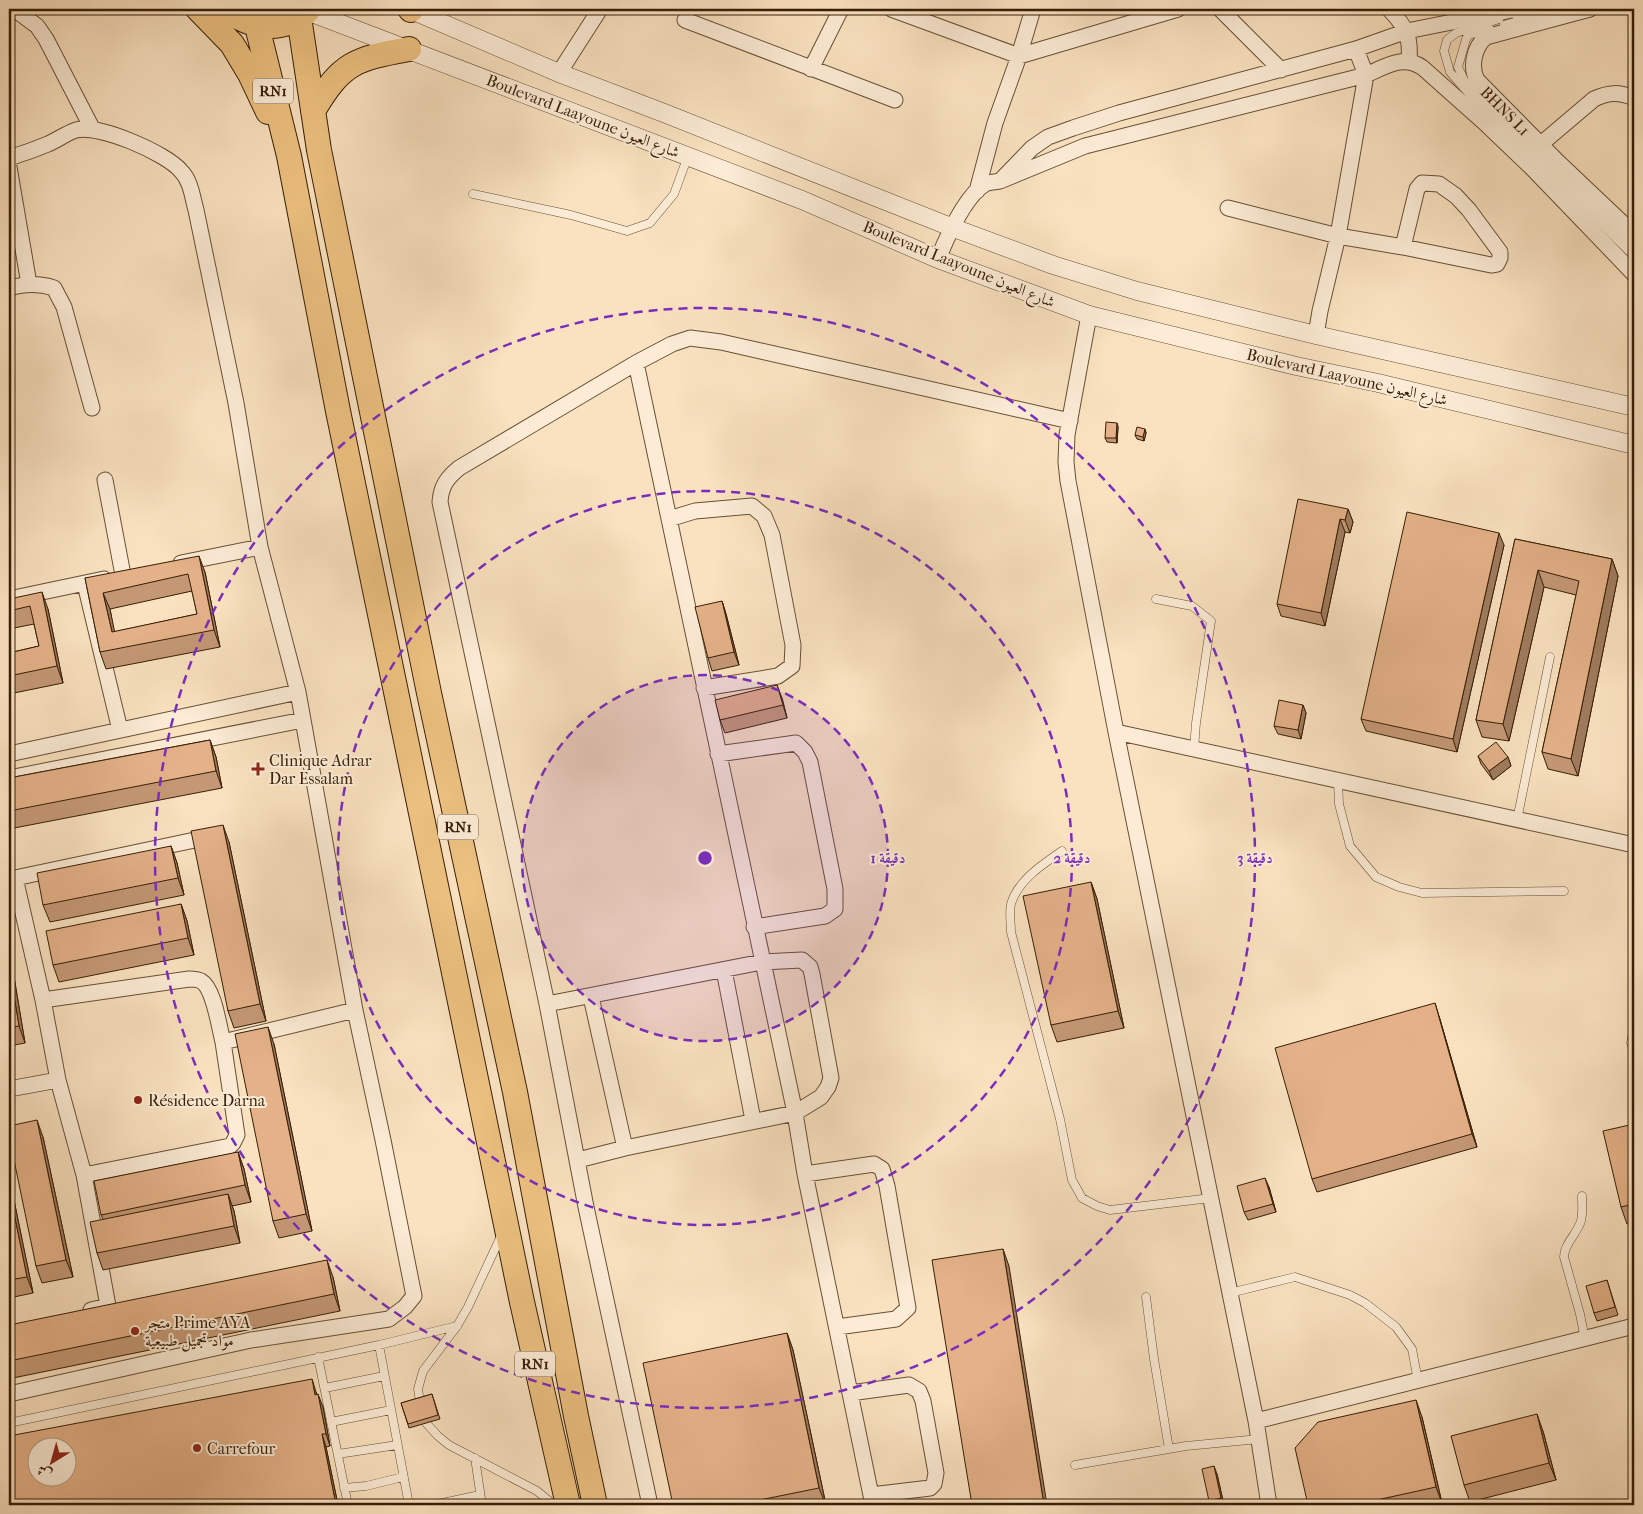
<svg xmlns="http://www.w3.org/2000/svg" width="1643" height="1514" font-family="'IM FELL French Canon',Amiri,serif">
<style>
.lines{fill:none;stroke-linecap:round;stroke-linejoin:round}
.service-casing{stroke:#684f35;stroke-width:9}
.minor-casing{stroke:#684f35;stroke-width:17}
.tertiary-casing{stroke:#684f35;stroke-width:19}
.trunk-casing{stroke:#371e07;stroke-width:26}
.service{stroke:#fcecd6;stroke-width:8}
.minor{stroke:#fcecd6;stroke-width:15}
.tertiary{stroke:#fcecd6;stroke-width:18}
.trunk{stroke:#edc180;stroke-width:24}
.wall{fill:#c49875;stroke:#371e07;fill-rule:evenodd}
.shaded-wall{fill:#a07c5f;stroke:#371e07}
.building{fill:#e4b188;stroke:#371e07;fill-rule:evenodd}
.ring{fill:none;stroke:#7b2cbf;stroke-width:2.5;stroke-dasharray:9 6}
.poi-dot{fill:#8f2418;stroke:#fcecd6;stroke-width:2}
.labels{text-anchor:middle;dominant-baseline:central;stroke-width:4;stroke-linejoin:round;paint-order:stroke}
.shield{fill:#fcecd6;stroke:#725c45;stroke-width:1}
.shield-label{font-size:15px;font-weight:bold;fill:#371e07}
.street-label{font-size:16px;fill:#371e07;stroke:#fcecd6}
.poi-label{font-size:16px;fill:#371e07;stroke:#fcecd6;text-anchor:start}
.centre{fill:#7b2cbf;stroke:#fcecd6;stroke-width:2.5}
.ring-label{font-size:15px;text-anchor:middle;font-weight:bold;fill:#7b2cbf;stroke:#fcecd6;stroke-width:4;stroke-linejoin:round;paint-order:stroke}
</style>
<rect width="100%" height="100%" fill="#fae2c0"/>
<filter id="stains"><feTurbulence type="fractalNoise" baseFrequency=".004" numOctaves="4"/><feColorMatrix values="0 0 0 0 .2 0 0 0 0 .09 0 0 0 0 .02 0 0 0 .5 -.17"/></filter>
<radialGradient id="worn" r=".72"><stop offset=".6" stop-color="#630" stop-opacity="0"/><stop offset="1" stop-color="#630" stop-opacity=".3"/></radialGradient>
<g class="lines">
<g class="service-casing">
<path id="service" d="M 1515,14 L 1535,9
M 1499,19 L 1456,33 L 1447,40 L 1444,51 L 1450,72 L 1476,102 L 1634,256
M 1504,25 L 1546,13
M 1490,29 L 1469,35 L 1466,39 L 1458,67 L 1464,80 L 1634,248
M 473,194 L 571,215 L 627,231 L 650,223 L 674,194 L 688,156
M 1156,599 L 1192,606 L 1211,621 L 1196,723 L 1194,749
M 1338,781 L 1339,804 L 1350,846 L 1376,877 L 1399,887 L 1422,893 L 1564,891
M 1517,820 L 1550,657
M 1062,851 C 1042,865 1018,880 1011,904 C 1009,913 1011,923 1011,932 L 1060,1119 L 1072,1180 L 1082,1198 L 1097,1206 L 1110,1210 L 1211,1198
M 1634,1026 L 1631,1043 L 1634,1050
M 1582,1196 C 1582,1204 1583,1213 1581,1221 C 1577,1234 1564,1244 1564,1257 L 1580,1314 L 1585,1339
M 1230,1293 L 1295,1277 L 1350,1295 L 1365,1303 L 1396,1327 L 1412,1349 L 1418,1381
M 1146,1297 L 1154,1359 L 1169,1449
M 379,1345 L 409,1505
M 318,1357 L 348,1505
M 325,1388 L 384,1376
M 420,1402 L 418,1389 L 423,1371 L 457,1326 L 468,1307 L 502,1234
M 331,1422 L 391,1410
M 9,1423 L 379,1345 L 457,1326
M 426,1423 L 438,1436 L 449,1445 L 537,1491 L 554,1505
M 338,1454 L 397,1445
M 475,1458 L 482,1505
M 1075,1465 L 1186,1446 L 1259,1439
M 344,1488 L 366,1486 L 403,1477
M 433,1505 L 480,1495"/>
</g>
<g class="minor-casing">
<path id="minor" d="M 14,9 L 37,26 L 46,39 L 93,130
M 891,9 L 1019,56 L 1178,9
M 1220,9 L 1281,70
M 1389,9 C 1406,27 1411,35 1409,61
M 1590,9 L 1486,37 C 1474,47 1470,67 1477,80 L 1558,162 L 1634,234
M 685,20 L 895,100
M 811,69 L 841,9
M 559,73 L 600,9
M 1541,144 L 1594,99 C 1609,92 1619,92 1634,98
M 9,158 C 22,154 36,149 48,144 C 57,140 67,133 76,130 C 99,124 166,153 181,171 C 191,181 192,196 196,210 L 236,403 L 260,547 L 298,692 L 355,1010 L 383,1140 L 414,1296 L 405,1307 L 389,1319 L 251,1340 L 9,1394
M 9,167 L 29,284
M 1003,178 L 1032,148 L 1048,137 L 1073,128 L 1119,113 L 1356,49 L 1407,31 L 1517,9
M 977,191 L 995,123 L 1019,56 L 1033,9
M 1228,208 L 1338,236 L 1403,247 L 1491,265 L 1497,264 L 1500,258 L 1500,252 L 1469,210 L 1456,196 L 1439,184 L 1422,183 L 1417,189 L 1403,247
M 938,259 C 947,237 965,196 985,184 C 989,182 996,182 1000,181 L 1085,146 L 1366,75 C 1386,66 1404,54 1423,68 L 1487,125 L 1533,169 L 1634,274
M 9,288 C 25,284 38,283 54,288 L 64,307 L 92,408
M 1089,315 L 1067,435 L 1066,462 L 1068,481 L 1116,732 L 1256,1421 L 1269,1505
M 1316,335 L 1320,311 L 1338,236 L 1366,75 L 1356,49
M 636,363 L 795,1113 L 805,1174 L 873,1505
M 105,480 L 123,575
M 669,519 L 695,511 L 752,506 L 764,516 L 772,535 L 793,645 L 792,666 L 778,676 L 704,688
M 181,563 L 260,547
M 85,584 L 120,730
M 9,599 L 104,579
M 1116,732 L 1634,845
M 9,754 L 298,692
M 718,754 L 796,743 L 805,752 L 810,762 L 835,889 L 835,909 L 825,916 L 754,927
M 9,778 L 303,720
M 15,878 L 209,837
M 9,879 L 15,878 L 43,1000
M 724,970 L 753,1120
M 591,997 L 625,1148
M 547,1004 L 762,962 L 802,960 L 810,967 L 812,974 L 831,1078 L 828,1087 L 821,1097 L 795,1113 L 625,1148 L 578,1160
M 58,1080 L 84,1175 L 230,1146 L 233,1143 L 237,1135 L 223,1042
M 9,1089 L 58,1080 L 43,1000 L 189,979 C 193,979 197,979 201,981 C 214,988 219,1027 223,1042 L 355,1010
M 805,1174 L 874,1164 L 882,1169 L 887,1186 L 908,1308 L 896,1319 L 837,1327
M 84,1175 L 108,1306 L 91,1310
M 850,1393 L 909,1385 L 919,1391 L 923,1401 L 936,1473 L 934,1484 L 930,1488 L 871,1495
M 1256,1421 L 1634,1326
M 650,1505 L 586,1207 L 547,1004 L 440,502 C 441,486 447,478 459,468 L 636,363 L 672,344 L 690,338 L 721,342 L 1070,421"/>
</g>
<g class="tertiary-casing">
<path id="tertiary" d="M 409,9 L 559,73 L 664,113 L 951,227 L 1053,265 L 1137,291 L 1316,335 L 1634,407
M 307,11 L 802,200 L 938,259 L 1089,315 L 1296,366 L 1378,383 L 1634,445"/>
</g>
<g class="trunk-casing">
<path id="trunk" d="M 198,9 L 232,44 L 250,74 L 268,112
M 228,9 C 249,30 288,33 309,9
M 410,9 L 411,10
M 299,17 L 319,150 L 429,693 L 515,1092 L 576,1416 L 595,1505
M 257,26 L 289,156 L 338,411 L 522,1302 L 568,1505
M 313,111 C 342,62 355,59 409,49"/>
</g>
<use href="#service" class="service"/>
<use href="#minor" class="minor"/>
<use href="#tertiary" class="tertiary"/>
<use href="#trunk" class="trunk"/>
</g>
<path class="wall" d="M 1117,423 L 1118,427 L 1117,443 L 1107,442 L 1105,438 Z
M 1145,429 L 1146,433 L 1144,441 L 1137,439 L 1135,435 Z
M 1348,509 L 1353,522 L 1350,533 L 1345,532 L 1325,626 L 1281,616 L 1277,604 Z
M 1515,539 L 1612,559 L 1618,576 L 1578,776 L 1548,769 L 1542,752 L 1576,595 L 1544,587 L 1509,741 L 1482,737 L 1476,720 Z
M 1504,545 L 1457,752 L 1366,731 L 1361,719 Z
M 205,572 L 220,647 L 106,669 L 100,652 L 85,578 ZM 192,591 L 197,614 L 114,632 L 110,609 Z
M 9,599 L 48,609 L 63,683 L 9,694 L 9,653 L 39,646 L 34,624 L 9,629 Z
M 722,601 L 726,614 L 739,665 L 712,671 L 708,658 Z
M 782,698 L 787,718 L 725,733 L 720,720 Z
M 1303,705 L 1306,713 L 1301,739 L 1278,734 L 1274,726 Z
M 210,740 L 216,757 L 222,788 L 9,829 L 9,778 Z
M 1478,756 L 1508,757 L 1511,766 L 1493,780 L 1481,764 Z
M 229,842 L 266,1021 L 234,1028 L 228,1011 Z
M 171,846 L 177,863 L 184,895 L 50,922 L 43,905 Z
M 1091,882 L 1097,899 L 1124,1028 L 1057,1042 L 1051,1025 Z
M 181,904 L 187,921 L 194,955 L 59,982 L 53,965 Z
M 9,947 L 25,1043 L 9,1046 Z
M 1439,1016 L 1477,1147 L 1317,1192 L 1312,1179 Z
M 274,1044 L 312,1231 L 279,1238 L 273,1221 Z
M 1634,1124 L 1634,1222 L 1627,1224 L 1621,1207 Z
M 43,1137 L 73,1277 L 42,1283 L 36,1266 Z
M 238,1152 L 244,1169 L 251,1202 L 232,1206 L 234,1211 L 240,1243 L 103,1270 L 97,1253 L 103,1219 L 101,1215 Z
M 9,1176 L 33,1293 L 9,1298 Z
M 1269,1187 L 1276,1212 L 1248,1220 L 1244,1212 Z
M 333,1277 L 340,1311 L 13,1378 L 9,1368 L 9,1325 Z
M 1607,1280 L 1618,1315 L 1597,1321 L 1594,1313 Z
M 787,1333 L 793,1350 L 826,1505 L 673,1505 Z
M 316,1392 L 323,1407 L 330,1446 L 326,1447 L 338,1505 L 9,1505 L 13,1493 Z
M 432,1394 L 440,1419 L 409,1428 L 401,1403 Z
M 1422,1417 L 1442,1503 L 1434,1505 L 1308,1505 Z
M 1543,1431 L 1556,1480 L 1470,1502 L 1464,1485 Z
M 1217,1474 L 1224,1505 L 1210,1505 L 1209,1501 Z"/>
<path class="shaded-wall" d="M 1117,423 L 1118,427 L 1117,443 L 1116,438 Z
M 1145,429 L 1146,433 L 1144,441 L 1143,437 Z
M 1348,509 L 1353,522 L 1350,533 L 1345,520 Z
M 1340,519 L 1345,532 L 1325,626 L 1321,613 Z
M 1499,533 L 1504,545 L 1457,752 L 1453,739 Z
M 199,556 L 205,572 L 220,647 L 214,630 Z
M 1612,559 L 1618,576 L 1578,776 L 1571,759 Z
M 1538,570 L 1544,587 L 1509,741 L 1503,724 Z
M 42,592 L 48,609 L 63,683 L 57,666 Z
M 103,593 L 110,609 L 118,649 L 112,632 Z
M 722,601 L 726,614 L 739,665 L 734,652 Z
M 777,685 L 782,698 L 787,718 L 783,705 Z
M 1303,705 L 1306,713 L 1301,739 L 1298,730 Z
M 210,740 L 216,757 L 222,788 L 216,771 Z
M 1508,757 L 1511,766 L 1493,780 L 1489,771 Z
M 223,825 L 229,842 L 266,1021 L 260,1004 Z
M 171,846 L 177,863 L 184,895 L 178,878 Z
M 1091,882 L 1097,899 L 1124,1028 L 1118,1011 Z
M 181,904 L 187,921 L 194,955 L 188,938 Z
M 9,947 L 25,1043 L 19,1026 L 9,966 Z
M 1435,1003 L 1439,1016 L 1477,1147 L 1472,1134 Z
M 268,1027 L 274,1044 L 312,1231 L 306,1214 Z
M 37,1120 L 43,1137 L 73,1277 L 66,1260 Z
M 238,1152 L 244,1169 L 251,1202 L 245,1185 Z
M 9,1176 L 33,1293 L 27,1277 L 9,1189 Z
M 1265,1178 L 1269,1187 L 1276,1212 L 1273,1204 Z
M 228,1194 L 234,1211 L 240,1243 L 234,1226 Z
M 1003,1249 L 1009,1266 L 1047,1505 L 1044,1505 Z
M 327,1260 L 333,1277 L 340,1311 L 334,1294 Z
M 787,1333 L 793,1350 L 826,1505 L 819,1488 Z
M 312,1379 L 316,1392 L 319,1408 L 315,1395 Z
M 318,1394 L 323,1407 L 330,1446 L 326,1434 Z
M 1416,1400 L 1422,1417 L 1442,1503 L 1436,1487 Z
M 1537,1414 L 1543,1431 L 1556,1480 L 1549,1463 Z
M 322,1434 L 326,1447 L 338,1505 L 336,1505 Z
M 1214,1466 L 1217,1474 L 1224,1505 L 1221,1498 Z"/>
<path class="building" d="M 1106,422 L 1117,423 L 1116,438 L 1105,438 Z
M 1137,427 L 1145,429 L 1143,437 L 1135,435 Z
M 1298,499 L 1348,509 L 1345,520 L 1340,519 L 1321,613 L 1277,604 Z
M 1407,512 L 1499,533 L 1453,739 L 1361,719 Z
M 1515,539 L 1612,559 L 1571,759 L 1542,752 L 1579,581 L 1538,570 L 1503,724 L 1476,720 Z
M 199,556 L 214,630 L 100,652 L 85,578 ZM 188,574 L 197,614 L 112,632 L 103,593 Z
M 42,592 L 57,666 L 9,676 L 9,653 L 39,646 L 30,606 L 9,611 L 9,599 Z
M 722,601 L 734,652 L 708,658 L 695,607 Z
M 777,685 L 783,705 L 720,720 L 715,700 Z
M 1279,700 L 1303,705 L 1298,730 L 1274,726 Z
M 210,740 L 216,771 L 9,811 L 9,778 Z
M 1496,742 L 1508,757 L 1489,771 L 1478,756 Z
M 223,825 L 260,1004 L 228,1011 L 191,831 Z
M 171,846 L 178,878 L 43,905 L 37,873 Z
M 1091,882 L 1118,1011 L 1051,1025 L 1023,896 Z
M 181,904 L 188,938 L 53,965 L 46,931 Z
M 9,966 L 19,1026 L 9,1028 Z
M 1435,1003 L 1472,1134 L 1312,1179 L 1275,1048 Z
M 268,1027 L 306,1214 L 273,1221 L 235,1034 Z
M 37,1120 L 66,1260 L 36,1266 L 9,1136 L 9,1126 Z
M 1634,1124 L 1634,1204 L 1621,1207 L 1603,1131 Z
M 238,1152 L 245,1185 L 101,1215 L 94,1181 Z
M 1265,1178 L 1273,1204 L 1244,1212 L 1237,1186 Z
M 9,1189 L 27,1277 L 9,1280 Z
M 228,1194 L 234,1226 L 97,1253 L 90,1222 Z
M 1003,1249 L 1044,1505 L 972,1505 L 932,1260 Z
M 327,1260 L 334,1294 L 9,1361 L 9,1325 Z
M 1607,1280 L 1615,1307 L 1594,1313 L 1586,1286 Z
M 787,1333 L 819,1488 L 735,1505 L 673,1505 L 643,1363 Z
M 312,1379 L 315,1395 L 318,1394 L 326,1434 L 322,1434 L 336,1505 L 9,1505 L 9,1494 L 13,1493 L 9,1472 L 9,1436 ZM 38,1446 L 68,1446 L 68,1476 L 38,1476 Z
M 432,1394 L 438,1415 L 408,1424 L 401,1403 Z
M 1416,1400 L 1436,1487 L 1354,1505 L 1308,1505 L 1295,1448 L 1318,1422 Z
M 1537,1414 L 1549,1463 L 1464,1485 L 1451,1436 Z
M 1214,1466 L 1221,1498 L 1209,1501 L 1202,1469 Z"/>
<circle cx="705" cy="858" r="183" fill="#7b2cbf" fill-opacity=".12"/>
<g class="ring">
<circle cx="705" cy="858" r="183"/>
<circle cx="705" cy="858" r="367"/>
<circle cx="705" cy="858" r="550"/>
</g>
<g class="poi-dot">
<path d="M255.5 761.5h5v5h5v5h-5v5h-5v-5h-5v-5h5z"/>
<circle cx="138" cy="1100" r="5"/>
<circle cx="135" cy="1331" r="5"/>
<circle cx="197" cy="1448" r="5"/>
</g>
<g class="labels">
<g class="shield">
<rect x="253" y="78.5" width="40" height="25" rx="4"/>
<rect x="438" y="814.5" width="40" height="25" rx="4"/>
<rect x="515" y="1351.5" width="40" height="25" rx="4"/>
</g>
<g class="shield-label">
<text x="273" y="91">RN1</text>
<text x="458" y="827">RN1</text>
<text x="535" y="1364">RN1</text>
</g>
<g class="street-label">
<text transform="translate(1505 111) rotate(45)">BHNS L1</text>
<text transform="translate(583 116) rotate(21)">Boulevard Laayoune شارع العيون</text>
<text transform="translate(959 264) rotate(22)">Boulevard Laayoune شارع العيون</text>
<text transform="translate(1347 377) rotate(13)">Boulevard Laayoune شارع العيون</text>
</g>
<g class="poi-label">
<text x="269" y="760">Clinique Adrar<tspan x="269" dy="18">Dar Essalam</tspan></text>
<text x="148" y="1100">Résidence Darna</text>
<text x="145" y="1322">متجر Prime AYA<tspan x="145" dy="18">مواد تجميل طبيعية</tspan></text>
<text x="207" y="1448">Carrefour</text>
</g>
</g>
<circle cx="705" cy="858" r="8" class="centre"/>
<g class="ring-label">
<text x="888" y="863">1 دقيقة</text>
<text x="1072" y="863">2 دقيقة</text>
<text x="1255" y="863">3 دقيقة</text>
</g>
<rect width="1643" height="1514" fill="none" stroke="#fae2c0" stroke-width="30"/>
<rect x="10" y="10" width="1623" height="1494" fill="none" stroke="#371e07" stroke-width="2.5"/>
<rect x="15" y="15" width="1613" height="1484" fill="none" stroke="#371e07"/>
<g transform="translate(52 1462) rotate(217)"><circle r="24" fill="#fcecd6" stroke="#ad9a83"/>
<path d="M0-4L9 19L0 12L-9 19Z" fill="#8f2418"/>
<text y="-8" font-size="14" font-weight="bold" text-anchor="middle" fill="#371e07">ش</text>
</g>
<rect width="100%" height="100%" filter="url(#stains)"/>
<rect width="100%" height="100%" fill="url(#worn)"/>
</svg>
